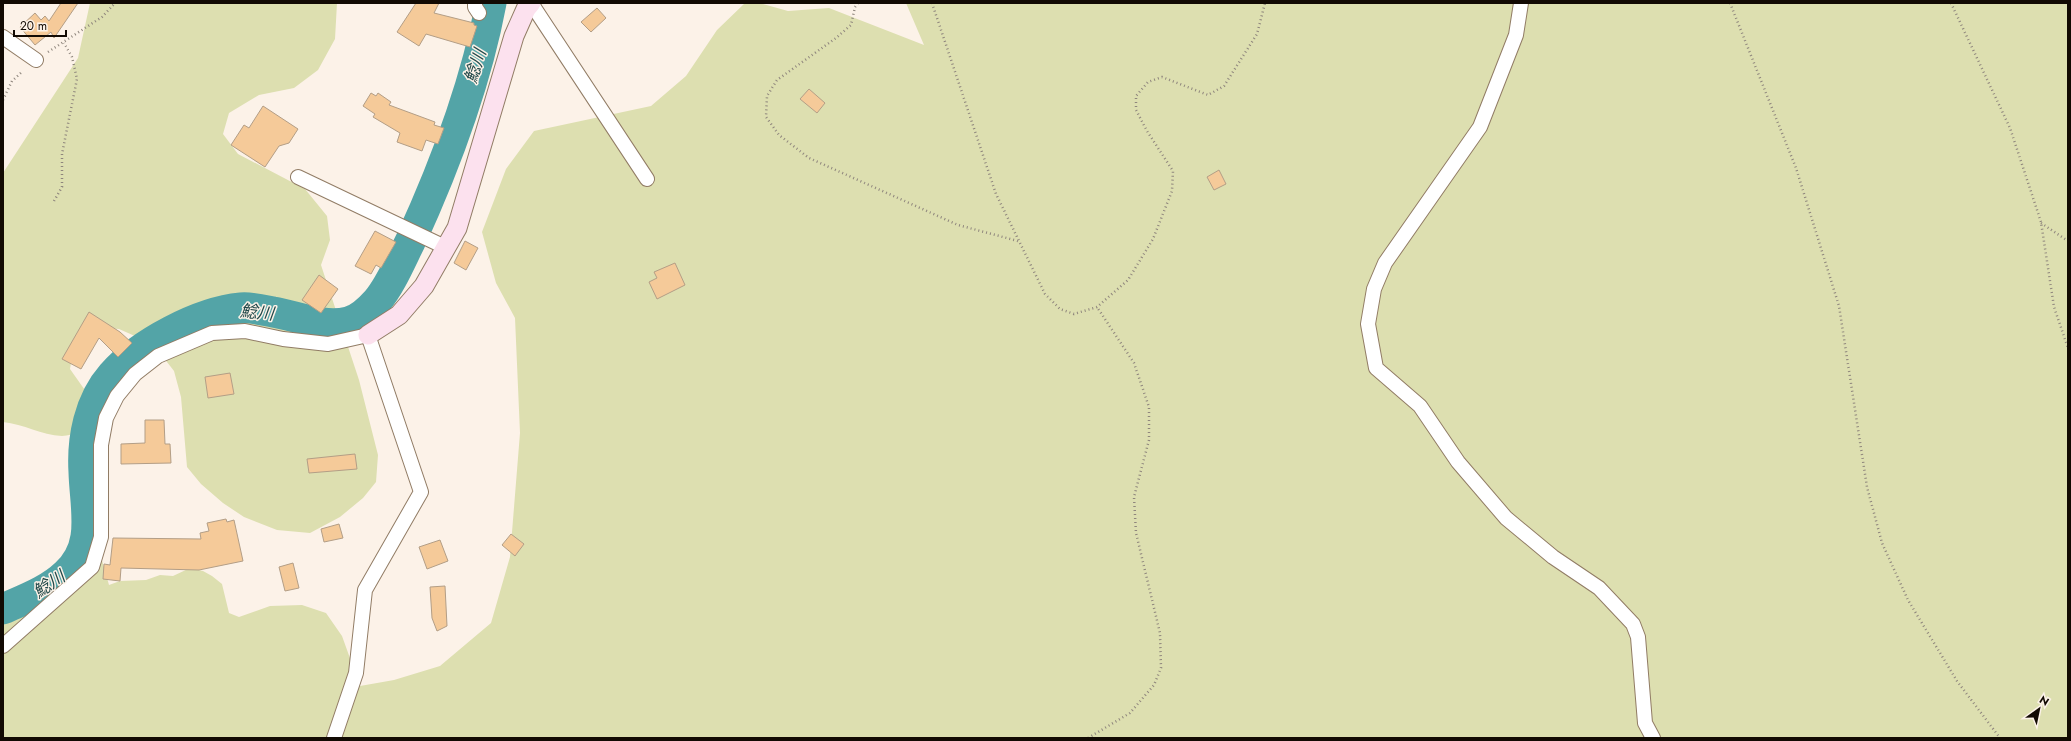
<svg xmlns="http://www.w3.org/2000/svg" width="2071" height="741" font-family="Jost,'Noto Sans JP',sans-serif">
<style>
.green{fill:#dddfb0}
.lines{fill:none;stroke-linecap:round;stroke-linejoin:round}
.river{stroke:#53a4a7;stroke-width:31}
.building{fill:#f5ca99;stroke:#b39e86}
.street-casing{stroke:#917c65;stroke-width:16}
.secondary-casing{stroke:#917c65;stroke-width:21}
.path{stroke:#8f867d;stroke-width:2.5;stroke-dasharray:1 3;stroke-linecap:butt}
.street{stroke:#fff;stroke-width:14}
.secondary{stroke:#fce1ee;stroke-width:19}
.labels{text-anchor:middle;dominant-baseline:central;stroke-width:3;stroke-linejoin:round;paint-order:stroke}
.water-label{font-size:17px;font-style:italic;fill:#214849;stroke:#fcf2e8}
</style>
<rect width="100%" height="100%" fill="#fcf2e8"/>
<path class="green" d="M 90,3 L 337,3 L 335,39 L 318,70 L 294,88 L 259,95 L 229,113 L 223,134 L 238,154 L 305,189 L 327,216 L 330,240 L 321,265 L 359,380 L 378,455 L 376,482 L 363,498 L 340,517 L 310,533 L 277,530 L 244,517 L 223,503 L 201,484 L 187,467 L 181,397 L 174,371 L 153,344 L 119,329 L 93,327 L 74,346 L 70,369 L 94,403 L 81,432 C 75,433 68,436 62,436 C 41,435 24,424 3,422 L 3,173 L 78,58 Z
M 745,3 L 759,3 L 788,11 L 829,8 L 924,45 L 906,3 L 2068,3 L 2068,738 L 3,738 L 3,601 L 28,587 L 49,583 L 67,565 L 81,572 L 101,557 L 109,585 L 120,581 L 146,580 L 160,575 L 173,576 L 190,568 L 203,571 L 212,576 L 222,584 L 229,613 L 239,617 L 270,606 L 302,605 L 326,613 L 342,636 L 360,686 L 394,680 L 440,666 L 491,623 L 510,557 L 520,433 L 515,318 L 496,283 L 482,232 L 506,169 L 534,131 L 651,106 L 686,76 L 717,30 Z"/>
<g class="lines">
<path class="river" d="M 3,609 C 25,599 48,591 66,574 C 97,546 85,509 84,472 C 82,439 89,401 112,375 C 140,343 199,312 241,308 C 251,307 263,310 273,312 C 297,316 323,328 348,322 C 360,319 369,310 377,301 C 390,286 401,260 410,242 C 444,168 476,83 491,3"/>
</g>
<path class="building" d="M 61,3 L 78,3 L 54,38 L 51,32 L 35,45 L 20,27 L 35,13 L 41,20 L 45,16 L 49,21 Z
M 416,3 L 439,3 L 434,13 L 474,23 L 474,25 L 477,26 L 470,47 L 426,34 L 419,46 L 397,32 Z
M 597,8 L 606,18 L 591,32 L 581,22 Z
M 809,89 L 825,103 L 817,113 L 800,99 Z
M 371,93 L 376,96 L 378,93 L 391,102 L 389,105 L 435,122 L 434,125 L 444,128 L 438,144 L 426,140 L 422,151 L 397,142 L 400,133 L 373,117 L 375,114 L 363,106 Z
M 263,106 L 298,129 L 289,143 L 279,146 L 265,167 L 231,145 L 244,125 L 249,128 Z
M 1219,170 L 1226,184 L 1214,190 L 1207,177 Z
M 375,231 L 396,242 L 381,268 L 376,265 L 371,274 L 355,266 Z
M 465,241 L 478,248 L 466,270 L 454,263 Z
M 675,263 L 685,285 L 657,299 L 649,282 L 657,278 L 654,272 Z
M 319,275 L 338,289 L 321,313 L 302,300 Z
M 89,312 L 120,332 L 132,343 L 118,357 L 99,338 L 81,369 L 62,359 Z
M 230,373 L 234,394 L 208,398 L 205,377 Z
M 145,420 L 164,420 L 165,444 L 170,444 L 171,463 L 121,464 L 121,444 L 145,443 Z
M 355,454 L 357,469 L 309,473 L 307,459 Z
M 226,519 L 227,522 L 234,520 L 243,561 L 199,570 L 121,568 L 120,581 L 103,579 L 104,564 L 110,565 L 113,538 L 201,539 L 200,533 L 209,531 L 207,523 Z
M 339,524 L 343,538 L 324,542 L 321,529 Z
M 511,534 L 524,544 L 515,556 L 502,545 Z
M 440,540 L 448,561 L 427,569 L 419,547 Z
M 293,563 L 299,588 L 285,591 L 279,567 Z
M 445,586 L 447,626 L 437,631 L 432,618 L 430,587 Z"/>
<g class="lines">
<g class="street-casing">
<path id="street" d="M 475,3 L 475,7 L 479,13
M 531,3 L 647,179
M 1521,3 L 1516,35 L 1480,127 L 1385,263 L 1374,289 L 1368,324 L 1376,368 L 1420,406 L 1458,462 L 1506,518 L 1553,557 L 1599,588 L 1633,624 L 1638,637 L 1645,723 L 1653,738
M 3,37 L 36,60
M 298,177 L 447,248
M 3,646 L 92,567 L 101,537 L 101,445 L 106,418 L 117,396 L 135,374 L 158,356 L 212,333 L 245,331 L 283,339 L 328,344 L 368,335 L 421,492 L 365,590 L 356,673 L 334,738"/>
</g>
<g class="secondary-casing">
<path id="secondary" d="M 368,335 L 399,315 L 424,286 L 457,228 L 514,36 L 526,9 L 531,3"/>
</g>
<path class="path" d="M 858,3 L 855,7 L 851,25 L 836,38 L 777,80 L 767,96 L 766,117 L 779,135 L 809,158 L 958,225 L 1018,241
M 932,3 L 996,194 L 1045,294 L 1060,309 L 1074,314 L 1097,307 L 1128,280 L 1153,239 L 1172,191 L 1173,171 L 1147,131 L 1136,110 L 1136,96 L 1148,82 L 1162,77 L 1208,95 L 1224,86 L 1257,34 L 1265,3
M 1730,3 L 1796,168 L 1839,306 L 1867,487 L 1882,543 L 1908,600 L 1957,681 L 2000,738
M 1951,3 L 2010,128 L 2041,222 L 2054,307 L 2068,348
M 48,52 L 102,17 L 115,3
M 3,100 L 12,81 L 23,71
M 54,201 L 62,187 L 62,154 L 77,79 L 72,57 L 64,43
M 2041,223 L 2068,241
M 1088,738 L 1130,713 L 1154,685 L 1161,668 L 1160,633 L 1136,533 L 1134,497 L 1149,440 L 1149,407 L 1134,363 L 1097,307"/>
<use href="#street" class="street"/>
<use href="#secondary" class="secondary"/>
</g>
<g class="labels">
<g class="water-label">
<text transform="translate(475 66) rotate(-72)">鯰川</text>
<text transform="translate(257 312) rotate(6)">鯰川</text>
<text transform="translate(49 584) rotate(-34)">鯰川</text>
</g>
</g>
<rect width="2071" height="741" fill="none" stroke="#120a03" stroke-width="8"/>
<g transform="translate(2039 709) rotate(33)" stroke="#fcf2e8" stroke-width="3" paint-order="stroke">
<path d="M0-3L7 15L0 10L-7 15Z" fill="#120a03"/>
<text y="-6" font-size="11" font-weight="bold" text-anchor="middle" fill="#120a03">N</text>
</g>
<path d="M14 30v6h52v-6" fill="none" stroke="#120a03" stroke-width="2"/>
<text x="20" y="30" font-size="12" fill="#120a03" stroke="#fcf2e8" stroke-width="3" paint-order="stroke">20 m</text>
</svg>
